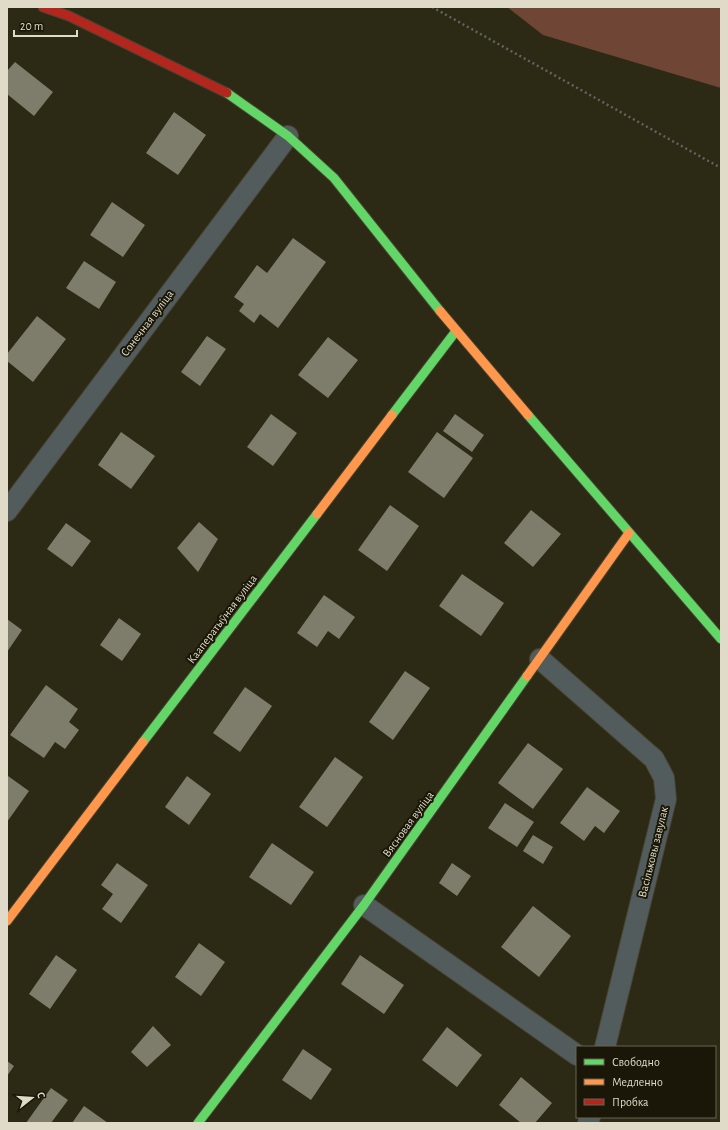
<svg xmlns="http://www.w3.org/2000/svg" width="728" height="1130" font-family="'Alegreya Sans',sans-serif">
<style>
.green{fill:#6f4535}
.building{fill:#7e7c6b}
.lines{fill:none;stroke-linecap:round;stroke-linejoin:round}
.street-casing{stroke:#474433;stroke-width:22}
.fast-casing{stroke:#474433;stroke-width:11}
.slow-casing{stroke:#474433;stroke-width:11}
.jam-casing{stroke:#474433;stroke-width:11}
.path{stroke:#616561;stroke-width:2.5;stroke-dasharray:2 3;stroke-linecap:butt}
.street{stroke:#535c5c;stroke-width:20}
.fast{stroke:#63d668;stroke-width:9}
.slow{stroke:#ff974d;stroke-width:9}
.jam{stroke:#b3261e;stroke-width:9}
.labels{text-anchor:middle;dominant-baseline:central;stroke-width:4;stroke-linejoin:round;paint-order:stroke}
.street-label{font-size:12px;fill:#dfdbc8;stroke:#1a1708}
</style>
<rect width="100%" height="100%" fill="#2c2915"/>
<path class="green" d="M 507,7 L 721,7 L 721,88 L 543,35 Z"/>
<path class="building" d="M 15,62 L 53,92 L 34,116 L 7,94 L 7,71 Z
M 174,112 L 206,135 L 178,175 L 146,153 Z
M 112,202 L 145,225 L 123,257 L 90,235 Z
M 293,238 L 326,262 L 278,328 L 260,314 L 254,323 L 239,311 L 244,304 L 234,297 L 257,265 L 267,273 Z
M 84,261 L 116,282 L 99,309 L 66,288 Z
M 37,316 L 66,339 L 33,382 L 7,361 L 7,354 Z
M 207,336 L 226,349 L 200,386 L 181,372 Z
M 328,337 L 358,360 L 328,398 L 298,375 Z
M 271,414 L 297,433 L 273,466 L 247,447 Z
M 455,414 L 484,435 L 472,452 L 443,431 Z
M 121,432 L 155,456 L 131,489 L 98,465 Z
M 437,432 L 473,458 L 444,498 L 408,472 Z
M 390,505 L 419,526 L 387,571 L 358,550 Z
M 531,510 L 561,534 L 533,567 L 504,543 Z
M 199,522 L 218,539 L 198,572 L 177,548 Z
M 66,523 L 91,541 L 72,567 L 47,549 Z
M 462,574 L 504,603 L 481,636 L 439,606 Z
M 324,595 L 355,617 L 339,639 L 328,631 L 317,647 L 297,633 Z
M 119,618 L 141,634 L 122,661 L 100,645 Z
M 7,619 L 22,630 L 7,652 Z
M 405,671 L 430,688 L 393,740 L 369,722 Z
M 46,685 L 78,709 L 69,722 L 79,730 L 65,749 L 55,742 L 44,758 L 10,735 Z
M 245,687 L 272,706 L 240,752 L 213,733 Z
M 528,743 L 563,769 L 533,809 L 498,783 Z
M 335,757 L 363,777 L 327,827 L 299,807 Z
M 8,776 L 29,791 L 7,822 L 7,777 Z
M 187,776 L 211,794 L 189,825 L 165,807 Z
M 587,787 L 620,811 L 604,833 L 595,826 L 584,841 L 560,823 Z
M 505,803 L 534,822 L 517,847 L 488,828 Z
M 533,835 L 553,847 L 543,864 L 523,851 Z
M 272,843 L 314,872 L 291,905 L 249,877 Z
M 117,863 L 148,885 L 121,923 L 102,909 L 113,894 L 101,885 Z
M 452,863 L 471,876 L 457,896 L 439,883 Z
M 533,906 L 571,936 L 539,977 L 501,947 Z
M 199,943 L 225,962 L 201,996 L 175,977 Z
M 56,955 L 77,970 L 50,1009 L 29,994 Z
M 360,955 L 404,985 L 384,1014 L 341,984 Z
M 153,1026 L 171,1045 L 147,1067 L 131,1052 Z
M 447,1027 L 482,1055 L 457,1087 L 422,1060 Z
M 303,1049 L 332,1069 L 311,1100 L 282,1080 Z
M 7,1061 L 14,1066 L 7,1076 Z
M 521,1077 L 552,1103 L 535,1123 L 521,1123 L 499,1105 Z
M 51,1088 L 68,1100 L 51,1123 L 26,1123 Z
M 84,1106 L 108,1123 L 72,1123 Z"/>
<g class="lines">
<g class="street-casing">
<path id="street" d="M 7,511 L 288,136
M 540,659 L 654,759 L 664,778 L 666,799 L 605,1047
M 364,905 L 577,1055
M 588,1123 L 590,1117"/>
</g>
<g class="fast-casing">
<path id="fast" d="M 227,93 L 288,136 L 334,178 L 440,311
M 392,415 L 456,331
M 528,415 L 721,639
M 143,742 L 317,514
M 198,1123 L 364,905 L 527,676"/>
</g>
<g class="slow-casing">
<path id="slow" d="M 440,311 L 528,415
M 317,514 L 392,415
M 527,676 L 629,533
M 7,921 L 143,742"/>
</g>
<g class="jam-casing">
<path id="jam" d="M 43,7 L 69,16 L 227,93"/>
</g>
<path class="path" d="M 432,7 L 721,168"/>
<use href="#street" class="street"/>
<use href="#fast" class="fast"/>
<use href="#slow" class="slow"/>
<use href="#jam" class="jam"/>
</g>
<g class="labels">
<g class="street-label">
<text transform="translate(147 323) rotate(-53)">Сонечная вуліца</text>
<text transform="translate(222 619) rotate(-53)">Кааператыўная вуліца</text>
<text transform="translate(408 824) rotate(-54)">Вясновая вуліца</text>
<text transform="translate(653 852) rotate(-76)">Васільковы завулак</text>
</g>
</g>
<rect width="728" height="1130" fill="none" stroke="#dfdbc8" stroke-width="16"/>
<rect x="576" y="1046" width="140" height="72" fill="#1a1708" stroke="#696555"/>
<rect x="584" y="1059" width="20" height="6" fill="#63d668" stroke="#696555"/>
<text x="612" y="1066" font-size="12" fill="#dfdbc8">Свободно</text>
<rect x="584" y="1079" width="20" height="6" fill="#ff974d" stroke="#696555"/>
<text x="612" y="1086" font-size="12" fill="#dfdbc8">Медленно</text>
<rect x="584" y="1099" width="20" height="6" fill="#b3261e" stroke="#696555"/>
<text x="612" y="1106" font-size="12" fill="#dfdbc8">Пробка</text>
<g transform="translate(32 1098) rotate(73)" stroke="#1a1708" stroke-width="3" paint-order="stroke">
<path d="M0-3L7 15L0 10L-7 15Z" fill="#dfdbc8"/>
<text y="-6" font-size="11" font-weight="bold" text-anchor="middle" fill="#dfdbc8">С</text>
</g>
<path d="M14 30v6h63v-6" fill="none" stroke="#dfdbc8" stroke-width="2"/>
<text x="20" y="30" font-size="12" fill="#dfdbc8" stroke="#1a1708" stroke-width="3" paint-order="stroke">20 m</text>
</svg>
